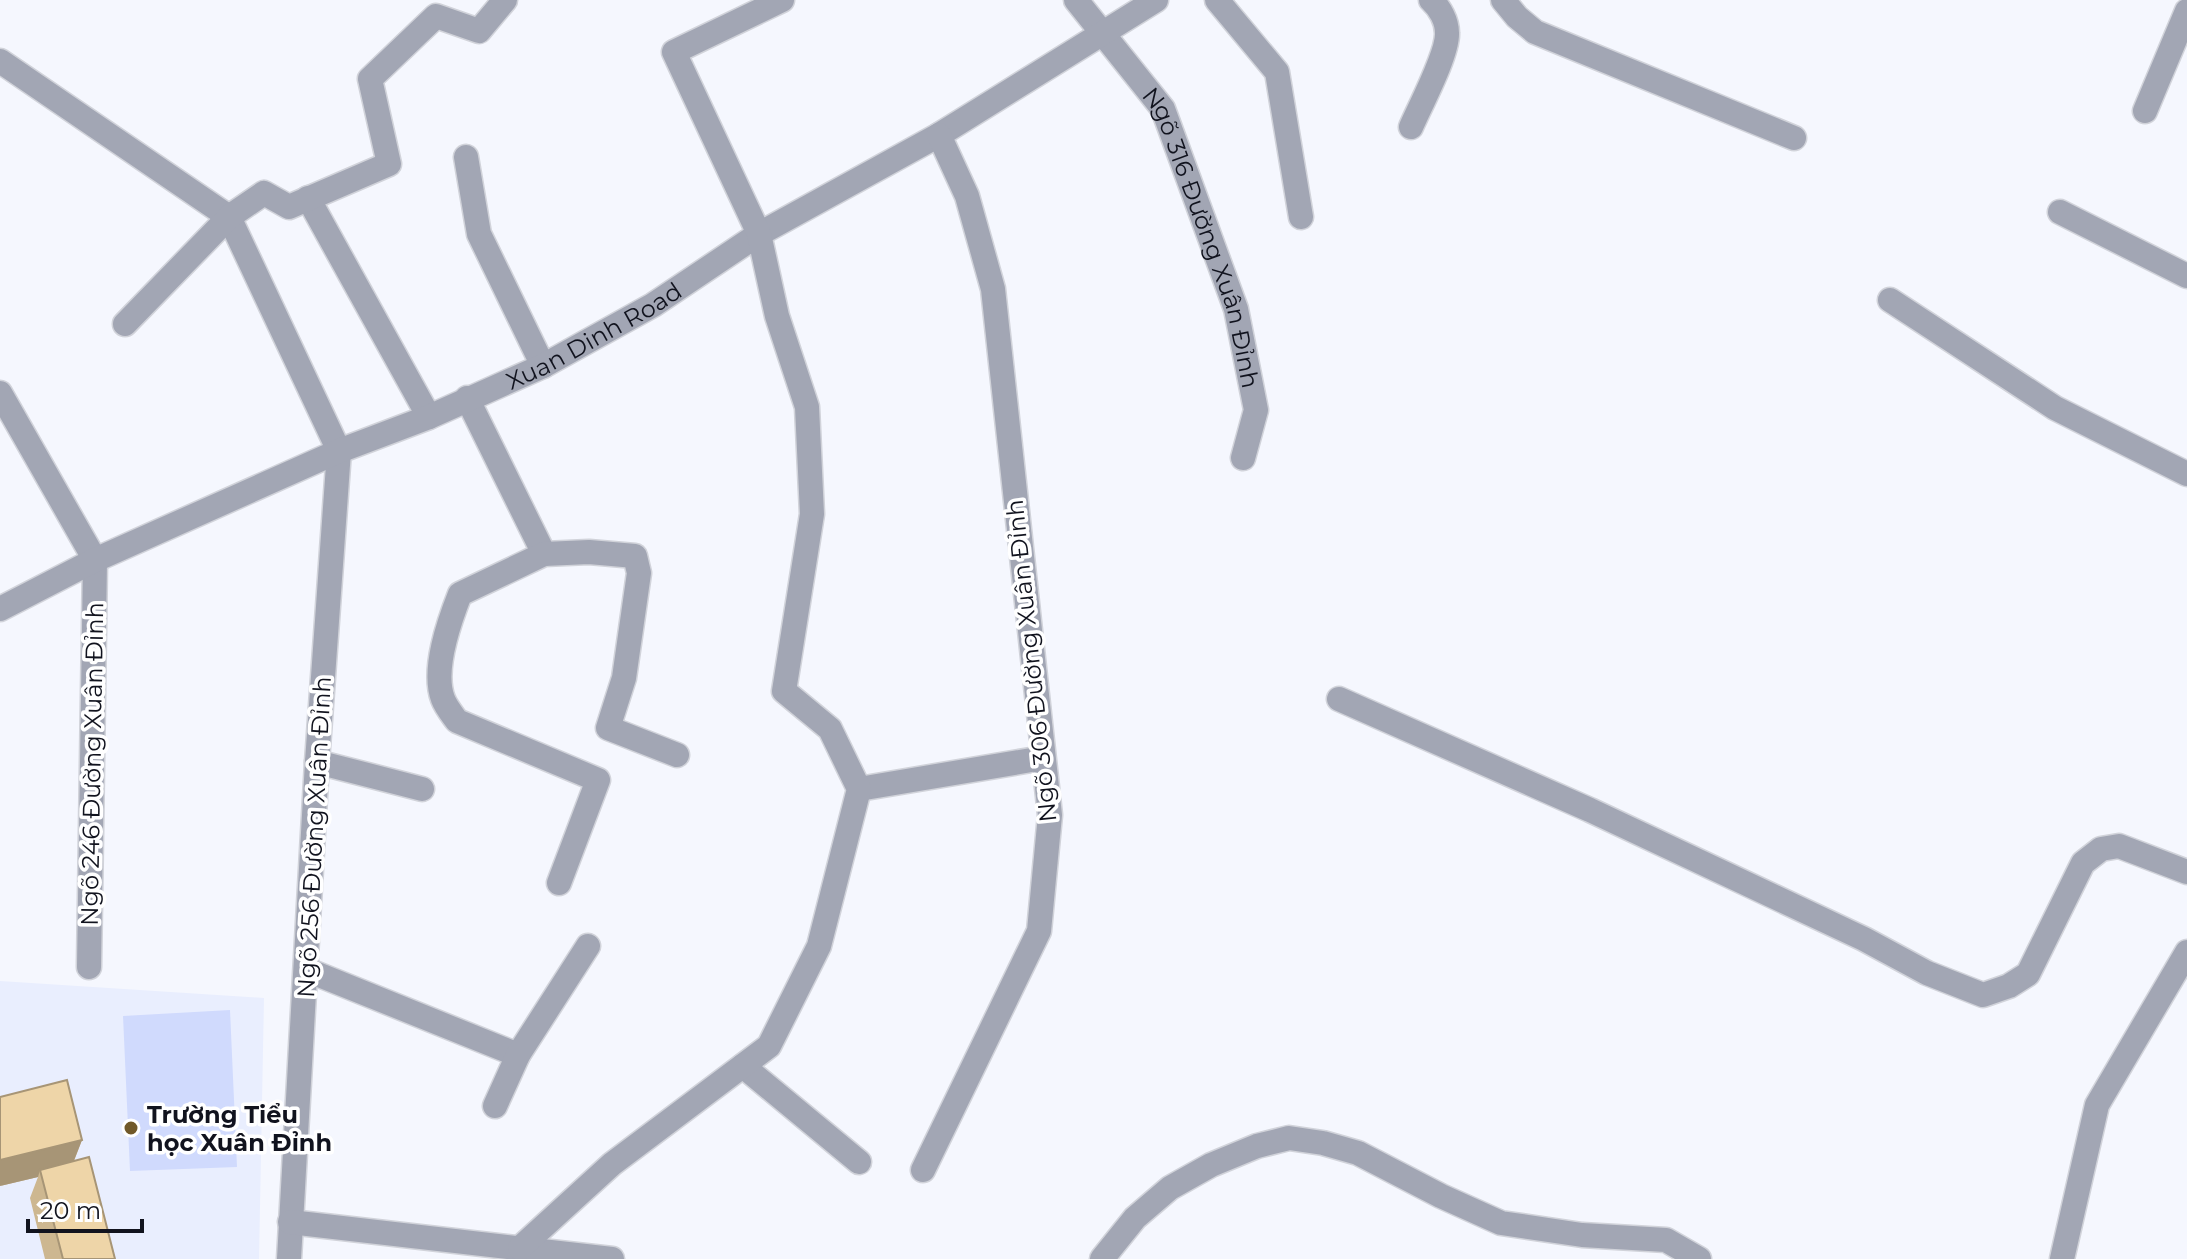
<svg xmlns="http://www.w3.org/2000/svg" width="2187" height="1259" font-family="Montserrat,sans-serif">
<style>
.built{fill:#e9eefe}
.green{fill:#d0dafd}
.lines{fill:none;stroke-linecap:round;stroke-linejoin:round}
.minor-casing{stroke:#d1d3da;stroke-width:27}
.minor{stroke:#a2a6b4;stroke-width:24}
.wall{fill:#cdb790}
.shaded-wall{fill:#a79576}
.building{fill:#eed5a8;stroke:#a79576;stroke-width:2}
.poi-dot{fill:#705829;stroke:#fff;stroke-width:3}
.labels{text-anchor:middle;dominant-baseline:central;stroke-width:7;stroke-linejoin:round;paint-order:stroke}
.street-label{font-size:24px;fill:#11131e;stroke:#fff}
.poi-label{font-size:24px;font-weight:bold;fill:#11131e;stroke:#fff;text-anchor:start}
</style>
<rect width="100%" height="100%" fill="#f5f7fe"/>
<path class="built" d="M 0,981 L 264,998 L 259,1259 L 0,1259 Z"/>
<path class="green" d="M 230,1010 L 237,1167 L 130,1171 L 123,1016 Z"/>
<g class="lines">
<g class="minor-casing">
<g id="minor">
<path id="s1" d="M 1076,0 L 1163,109 L 1236,309 L 1256,410 L 1243,458"/>
<path d="M 1217,0 L 1277,72 L 1301,217"/>
<path d="M 1503,0 L 1517,17 L 1535,32 L 1794,138"/>
<path d="M 0,61 L 229,217 L 339,451 L 317,762 L 289,1259"/>
<path d="M 2145,111 L 2187,11"/>
<path d="M 1411,127 C 1420,106 1448,54 1447,33 C 1447,21 1440,8 1431,0"/>
<path d="M 466,157 L 479,234 L 543,366"/>
<path d="M 308,198 L 429,417"/>
<path d="M 2060,212 L 2187,276"/>
<path d="M 1890,300 L 2055,408 L 2187,474"/>
<path d="M 125,324 L 229,217 L 264,193 L 289,207 L 389,164 L 370,79 L 436,16 L 479,31 L 505,0"/>
<path d="M 0,393 L 95,560 L 89,967"/>
<path d="M 467,398 L 544,554"/>
<path id="s2" d="M 0,609 L 95,560 L 339,451 L 429,417 L 543,366 L 653,305 L 759,234 L 939,135 L 1156,0"/>
<path d="M 1339,699 L 1590,810 L 1864,939 L 1927,973 L 1983,995 L 2009,986 L 2028,974 L 2083,863 L 2101,849 L 2119,846 L 2187,872"/>
<path d="M 317,762 L 422,789"/>
<path d="M 859,789 L 1043,758"/>
<path d="M 559,883 L 598,780 L 457,721 C 452,714 446,707 443,699 C 432,670 449,622 460,594 L 544,554 L 589,552 L 635,556 L 639,573 L 624,678 L 608,728 L 677,755"/>
<path d="M 307,970 L 518,1055"/>
<path d="M 743,1066 L 859,1162"/>
<path d="M 495,1106 L 518,1055 L 588,946"/>
<path d="M 923,1170 L 1039,931 L 1050,815 L 993,289 L 967,196 L 939,135"/>
<path d="M 290,1222 L 612,1259"/>
<path d="M 520,1248 L 612,1164 L 769,1046 L 819,946 L 859,789 L 830,729 L 784,691 L 812,514 L 807,407 L 777,316 L 759,234 L 674,52 L 782,0"/>
<path d="M 1102,1259 L 1135,1218 L 1170,1188 L 1211,1165 L 1257,1146 L 1289,1138 L 1323,1143 L 1358,1153 L 1441,1196 L 1501,1223 L 1582,1235 L 1666,1240 L 1699,1259"/>
<path d="M 2062,1259 L 2097,1105 L 2187,952"/>
</g>
</g>
<use href="#minor" class="minor"/>
</g>
<path class="wall" d="M 82,1140 L 74,1161 L 115,1259 L 45,1259 L 30,1198 L 38,1177 L 0,1186 Z"/>
<path class="shaded-wall" d="M 82,1140 L 71,1168 L 40,1170 L 38,1177 L 0,1186 L 0,1160 Z"/>
<path class="building" d="M 67,1080 L 82,1140 L 0,1160 L 0,1097 Z
M 89,1157 L 115,1259 L 63,1259 L 40,1170 Z"/>
<circle class="poi-dot" cx="131" cy="1128" r="8"/>
<g class="labels">
<g class="street-label">
<text stroke="none"><textPath href="#s1" startOffset="274">Ngõ 316 Đường Xuân Đỉnh</textPath></text>
<text stroke="none"><textPath href="#s2" startOffset="654">Xuan Dinh Road</textPath></text>
<text transform="translate(1031 661) rotate(-96)">Ngõ 306 Đường Xuân Đỉnh</text>
<text transform="translate(92 764) rotate(-89)">Ngõ 246 Đường Xuân Đỉnh</text>
<text transform="translate(314 837) rotate(-87)">Ngõ 256 Đường Xuân Đỉnh</text>
</g>
<g class="poi-label">
<text x="147" y="1114">Trường Tiểu<tspan x="147" dy="28">học Xuân Đỉnh</tspan></text>
</g>
</g>
<path d="M28 1219v12h114v-12" fill="none" stroke="#11131e" stroke-width="4"/>
<text x="40" y="1219" font-size="24" fill="#11131e" stroke="#ffffff" stroke-width="6" paint-order="stroke">20 m</text>
</svg>
